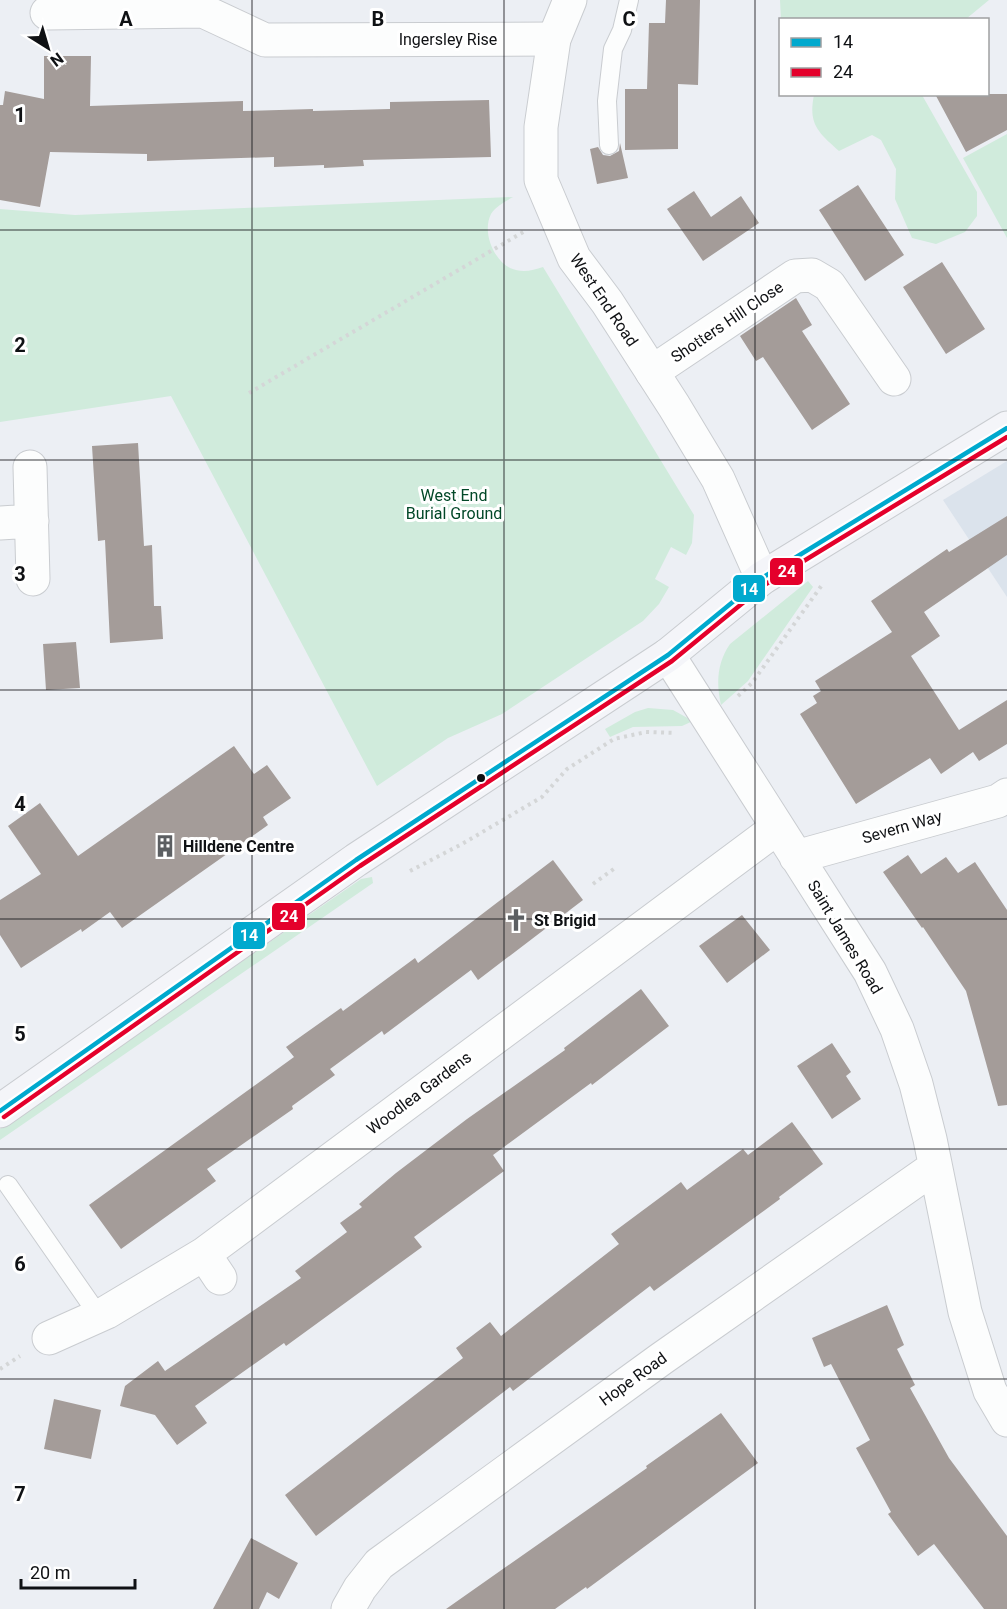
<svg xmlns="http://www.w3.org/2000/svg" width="1007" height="1609" font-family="Roboto,sans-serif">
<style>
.built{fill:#dbe3ec}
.green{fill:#d0ebdc}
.building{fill:#a49c99}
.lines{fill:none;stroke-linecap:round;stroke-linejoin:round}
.service-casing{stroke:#c9ccd0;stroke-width:20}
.minor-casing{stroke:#c9ccd0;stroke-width:35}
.tertiary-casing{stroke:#c9ccd0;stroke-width:35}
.secondary-casing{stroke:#c9ccd0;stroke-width:35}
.path{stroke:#d4d6d7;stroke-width:4;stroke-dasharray:3 4.5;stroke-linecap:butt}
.service{stroke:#fcfdfd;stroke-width:18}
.minor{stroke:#fcfdfd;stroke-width:33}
.tertiary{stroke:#fcfdfd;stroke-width:33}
.secondary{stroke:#f4f5f9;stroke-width:33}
.bus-1-casing{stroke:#fff;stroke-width:9}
.bus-2-casing{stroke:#fff;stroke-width:9}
.bus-1{stroke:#00a9ce;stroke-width:4.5}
.bus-2{stroke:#e4002b;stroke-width:4.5}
.grid{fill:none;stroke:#0f1114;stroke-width:1.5;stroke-opacity:0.55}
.bus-dot{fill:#0f1114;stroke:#fff;stroke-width:2}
.labels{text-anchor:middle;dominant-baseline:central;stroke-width:6;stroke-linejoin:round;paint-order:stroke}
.street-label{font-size:16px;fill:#0f1114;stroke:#fff}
.park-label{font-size:16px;fill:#024828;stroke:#fff}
.poi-label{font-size:16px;font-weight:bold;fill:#0f1114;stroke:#fff;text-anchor:start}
.grid-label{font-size:20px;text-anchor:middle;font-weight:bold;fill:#0f1114;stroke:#fff;stroke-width:6;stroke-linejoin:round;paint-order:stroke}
.line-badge{stroke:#fff;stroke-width:2}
.badge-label{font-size:16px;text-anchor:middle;font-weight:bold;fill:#fff}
</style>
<rect width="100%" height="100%" fill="#eceff4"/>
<path class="built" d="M 1007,461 L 1007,597 L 943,500 Z"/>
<path class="green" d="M 780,0 L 989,0 L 966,19 L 781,20 Z
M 814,95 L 922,95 L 977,192 L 977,216 L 965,232 L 936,244 L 912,238 L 895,199 L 896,169 L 881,140 L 872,135 L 839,151 C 818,132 808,124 814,95 Z
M 1007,134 L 1007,238 L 963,158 Z
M 513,197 C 506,201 496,206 491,214 C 482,232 493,259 510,268 C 521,273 532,271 543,267 L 694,515 L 692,543 L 686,555 L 671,547 L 655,579 L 669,587 L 659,604 L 643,621 L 502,714 L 448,738 L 377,786 L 171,396 L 0,422 L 0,209 L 75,215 Z
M 808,581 L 813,587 L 748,681 L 721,705 C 716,683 717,663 730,644 Z
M 648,708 L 673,710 L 693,721 L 682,726 L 633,727 L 610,737 L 605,729 L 635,712 Z
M 372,877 L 373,883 L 0,1140 L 0,1129 L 361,879 Z"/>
<path class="building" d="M 666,0 L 700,0 L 698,85 L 678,84 L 678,149 L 625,150 L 625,89 L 647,89 L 649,23 L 665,23 Z
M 44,56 L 91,56 L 90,106 L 243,101 L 243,111 L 313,109 L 313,111 L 390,109 L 390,102 L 489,100 L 491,157 L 363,160 L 364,166 L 324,168 L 324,165 L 274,167 L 274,157 L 147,161 L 147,154 L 50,152 L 40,207 L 0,200 L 0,105 L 3,105 L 5,91 L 44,99 Z
M 935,94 L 1007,94 L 1007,130 L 966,152 Z
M 620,143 L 628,178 L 597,184 L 590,149 L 598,147 L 603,155 L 610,156 L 619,151 Z
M 858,185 L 904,255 L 865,281 L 819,210 Z
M 694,191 L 711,217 L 741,196 L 759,223 L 703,261 L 667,209 Z
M 942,262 L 985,329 L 946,354 L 903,287 Z
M 796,298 L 812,325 L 802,331 L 850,404 L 812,430 L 763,357 L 756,361 L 740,336 Z
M 138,443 L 144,546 L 152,545 L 154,606 L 161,606 L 163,639 L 110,643 L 105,540 L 98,541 L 92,446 Z
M 1007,516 L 1007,555 L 924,612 L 940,636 L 911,656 L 959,730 L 1007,700 L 1007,744 L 979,761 L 973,752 L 941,774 L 930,758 L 856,804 L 800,714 L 817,703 L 813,696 L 821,691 L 815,681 L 892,632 L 871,601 L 947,549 L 949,552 Z
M 76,642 L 80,688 L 46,690 L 43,644 Z
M 234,746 L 254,774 L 267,765 L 291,798 L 263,817 L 268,825 L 122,928 L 110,912 L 82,932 L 81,929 L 21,968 L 0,935 L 0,900 L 41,874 L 8,826 L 40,803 L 78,856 Z
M 908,855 L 921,874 L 946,857 L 958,873 L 975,862 L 1007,910 L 1007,1105 L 998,1106 L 966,991 L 923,927 L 922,928 L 883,872 Z
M 553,860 L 583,900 L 478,980 L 471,970 L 384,1035 L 382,1031 L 330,1069 L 335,1075 L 292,1106 L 293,1109 L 207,1169 L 216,1181 L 121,1249 L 89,1205 L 294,1057 L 286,1047 L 341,1008 L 343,1011 L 415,958 L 418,963 Z
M 742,915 L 770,950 L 727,983 L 699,946 Z
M 641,989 L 669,1026 L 592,1085 L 591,1083 L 493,1155 L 504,1171 L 414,1237 L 422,1247 L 286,1346 L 284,1343 L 195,1406 L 207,1423 L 177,1445 L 155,1415 L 120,1406 L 125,1386 L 158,1361 L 165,1371 L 301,1278 L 295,1271 L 347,1232 L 340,1223 L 362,1207 L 359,1204 L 396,1173 L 467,1119 L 565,1050 L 564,1048 Z
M 832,1043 L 851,1072 L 846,1076 L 861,1099 L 832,1119 L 797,1066 Z
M 792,1122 L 823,1164 L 779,1197 L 780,1199 L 654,1291 L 650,1286 L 513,1391 L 510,1387 L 316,1536 L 285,1495 L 463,1358 L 456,1348 L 490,1322 L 501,1336 L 619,1244 L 611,1234 L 681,1182 L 687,1190 L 743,1149 L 748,1155 Z
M 887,1305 L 904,1345 L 897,1349 L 915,1385 L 910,1388 L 949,1458 L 1007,1536 L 1007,1609 L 984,1609 L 934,1544 L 918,1556 L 888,1514 L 891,1512 L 856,1448 L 870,1440 L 831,1364 L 824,1367 L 812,1338 Z
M 54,1399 L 101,1410 L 91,1459 L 44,1449 Z
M 721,1413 L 758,1463 L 587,1589 L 586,1587 L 555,1609 L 446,1609 L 647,1468 L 646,1466 Z
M 251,1538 L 298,1563 L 279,1599 L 267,1592 L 259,1609 L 213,1609 Z"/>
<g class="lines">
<g class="service-casing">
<path id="service" d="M 609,145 L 607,101 L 613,49 L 622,30 L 629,0
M 8,1185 L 99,1316"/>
</g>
<g class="minor-casing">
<path id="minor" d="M 47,13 L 203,11 L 265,40 L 554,39
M 652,372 L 795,276 L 812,275 L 829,285 L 894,379
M 30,467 L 33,579
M 0,523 L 32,521
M 668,655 L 870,972 L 897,1029 L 916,1084 L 930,1139 L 965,1312 L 990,1391 L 1007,1420
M 796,857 L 998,801 L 1007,795
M 204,1254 L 220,1278
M 49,1338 L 107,1312 L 204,1254 L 777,828
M 348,1609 L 360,1588 L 379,1564 L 661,1359 L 935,1167"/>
</g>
<g class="tertiary-casing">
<path id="tertiary" d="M 570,0 L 554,39 L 541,127 L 541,180 L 574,258 L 607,302 L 674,406 L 718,479 L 762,578"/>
</g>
<g class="secondary-casing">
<path id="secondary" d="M 0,1111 L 356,860 L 668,655 L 762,578 L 1007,428"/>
</g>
<path class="path" d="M 249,393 L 525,231
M 738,696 L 752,683 L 822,585
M 410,871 L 462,844 L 542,797 L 567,769 L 614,739 L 646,732 L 676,733
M 593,884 L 615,868
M 0,1369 L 20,1356"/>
<use href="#service" class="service"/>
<use href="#minor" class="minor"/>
<use href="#tertiary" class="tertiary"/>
<use href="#secondary" class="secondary"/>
<g class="bus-1-casing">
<path id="bus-1" d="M 0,1111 L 356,860 L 668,655 L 762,578 L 1007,428"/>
</g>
<g class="bus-2-casing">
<path id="bus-2" d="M 4,1117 L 360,866 L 672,661 L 766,584 L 1007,437"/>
</g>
<use href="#bus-1" class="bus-1"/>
<use href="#bus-2" class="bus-2"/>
</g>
<path class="grid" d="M 252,0 L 252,1609M 504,0 L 504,1609M 755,0 L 755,1609M 0,230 L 1007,230M 0,460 L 1007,460M 0,690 L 1007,690M 0,919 L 1007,919M 0,1149 L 1007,1149M 0,1379 L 1007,1379"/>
<defs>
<g id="building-bare" transform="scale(1.8)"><path d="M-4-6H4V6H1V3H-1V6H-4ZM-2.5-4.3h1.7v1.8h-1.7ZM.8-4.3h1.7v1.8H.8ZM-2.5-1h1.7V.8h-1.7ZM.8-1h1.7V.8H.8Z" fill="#5c5f62" stroke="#fff" stroke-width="2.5" paint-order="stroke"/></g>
<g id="church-bare" transform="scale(1.8)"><path d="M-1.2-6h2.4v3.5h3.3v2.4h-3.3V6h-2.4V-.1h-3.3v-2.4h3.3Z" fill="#5c5f62" stroke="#fff" stroke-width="2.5" paint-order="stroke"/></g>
</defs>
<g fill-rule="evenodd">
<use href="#building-bare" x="165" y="846"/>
<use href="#church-bare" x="516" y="920"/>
</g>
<circle class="bus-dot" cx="481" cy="778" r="5"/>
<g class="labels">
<g class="street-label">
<text x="448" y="39">Ingersley Rise</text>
<text transform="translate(604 300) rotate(56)">West End Road</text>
<text transform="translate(727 322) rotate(-34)">Shotters Hill Close</text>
<text transform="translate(902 827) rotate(-16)">Severn Way</text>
<text transform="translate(845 937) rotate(59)">Saint James Road</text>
<text transform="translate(419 1093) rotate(-37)">Woodlea Gardens</text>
<text transform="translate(633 1379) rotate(-36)">Hope Road</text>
</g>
<g class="park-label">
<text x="454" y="495">West End<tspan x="454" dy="18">Burial Ground</tspan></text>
</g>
<g class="poi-label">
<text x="183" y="846">Hilldene Centre</text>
<text x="534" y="920">St Brigid</text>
</g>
</g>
<g class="grid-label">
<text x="126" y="26">A</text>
<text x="378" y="26">B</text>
<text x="629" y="26">C</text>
<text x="20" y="122">1</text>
<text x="20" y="352">2</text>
<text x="20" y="581">3</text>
<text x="20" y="811">4</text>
<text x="20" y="1041">5</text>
<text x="20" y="1271">6</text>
<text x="20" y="1501">7</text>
</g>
<g class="line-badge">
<rect x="769" y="557" width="35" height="29" rx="6" fill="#e4002b"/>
<rect x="732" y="574" width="34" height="29" rx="6" fill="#00a9ce"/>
<rect x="271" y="902" width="35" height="29" rx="6" fill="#e4002b"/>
<rect x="232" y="921" width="34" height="29" rx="6" fill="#00a9ce"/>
</g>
<g class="badge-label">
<text x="787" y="577">24</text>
<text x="749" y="595">14</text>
<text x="289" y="922">24</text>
<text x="249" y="941">14</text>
</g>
<rect x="779" y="18" width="210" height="78" fill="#ffffff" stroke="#9fa0a1" stroke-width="1.5"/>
<rect x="791" y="38" width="30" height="9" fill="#00a9ce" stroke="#9fa0a1" stroke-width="1.5"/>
<text x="833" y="48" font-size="18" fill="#0f1114">14</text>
<rect x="791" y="68" width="30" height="9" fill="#e4002b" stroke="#9fa0a1" stroke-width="1.5"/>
<text x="833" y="78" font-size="18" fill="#0f1114">24</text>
<g transform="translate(48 48) rotate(143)" stroke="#ffffff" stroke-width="4.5" paint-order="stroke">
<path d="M0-4.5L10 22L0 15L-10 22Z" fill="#0f1114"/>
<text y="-9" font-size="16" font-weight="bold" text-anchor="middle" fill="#0f1114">N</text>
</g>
<path d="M21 1579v9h114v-9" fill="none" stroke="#0f1114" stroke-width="3"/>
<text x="30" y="1579" font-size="18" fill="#0f1114" stroke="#ffffff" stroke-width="4.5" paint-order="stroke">20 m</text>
</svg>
